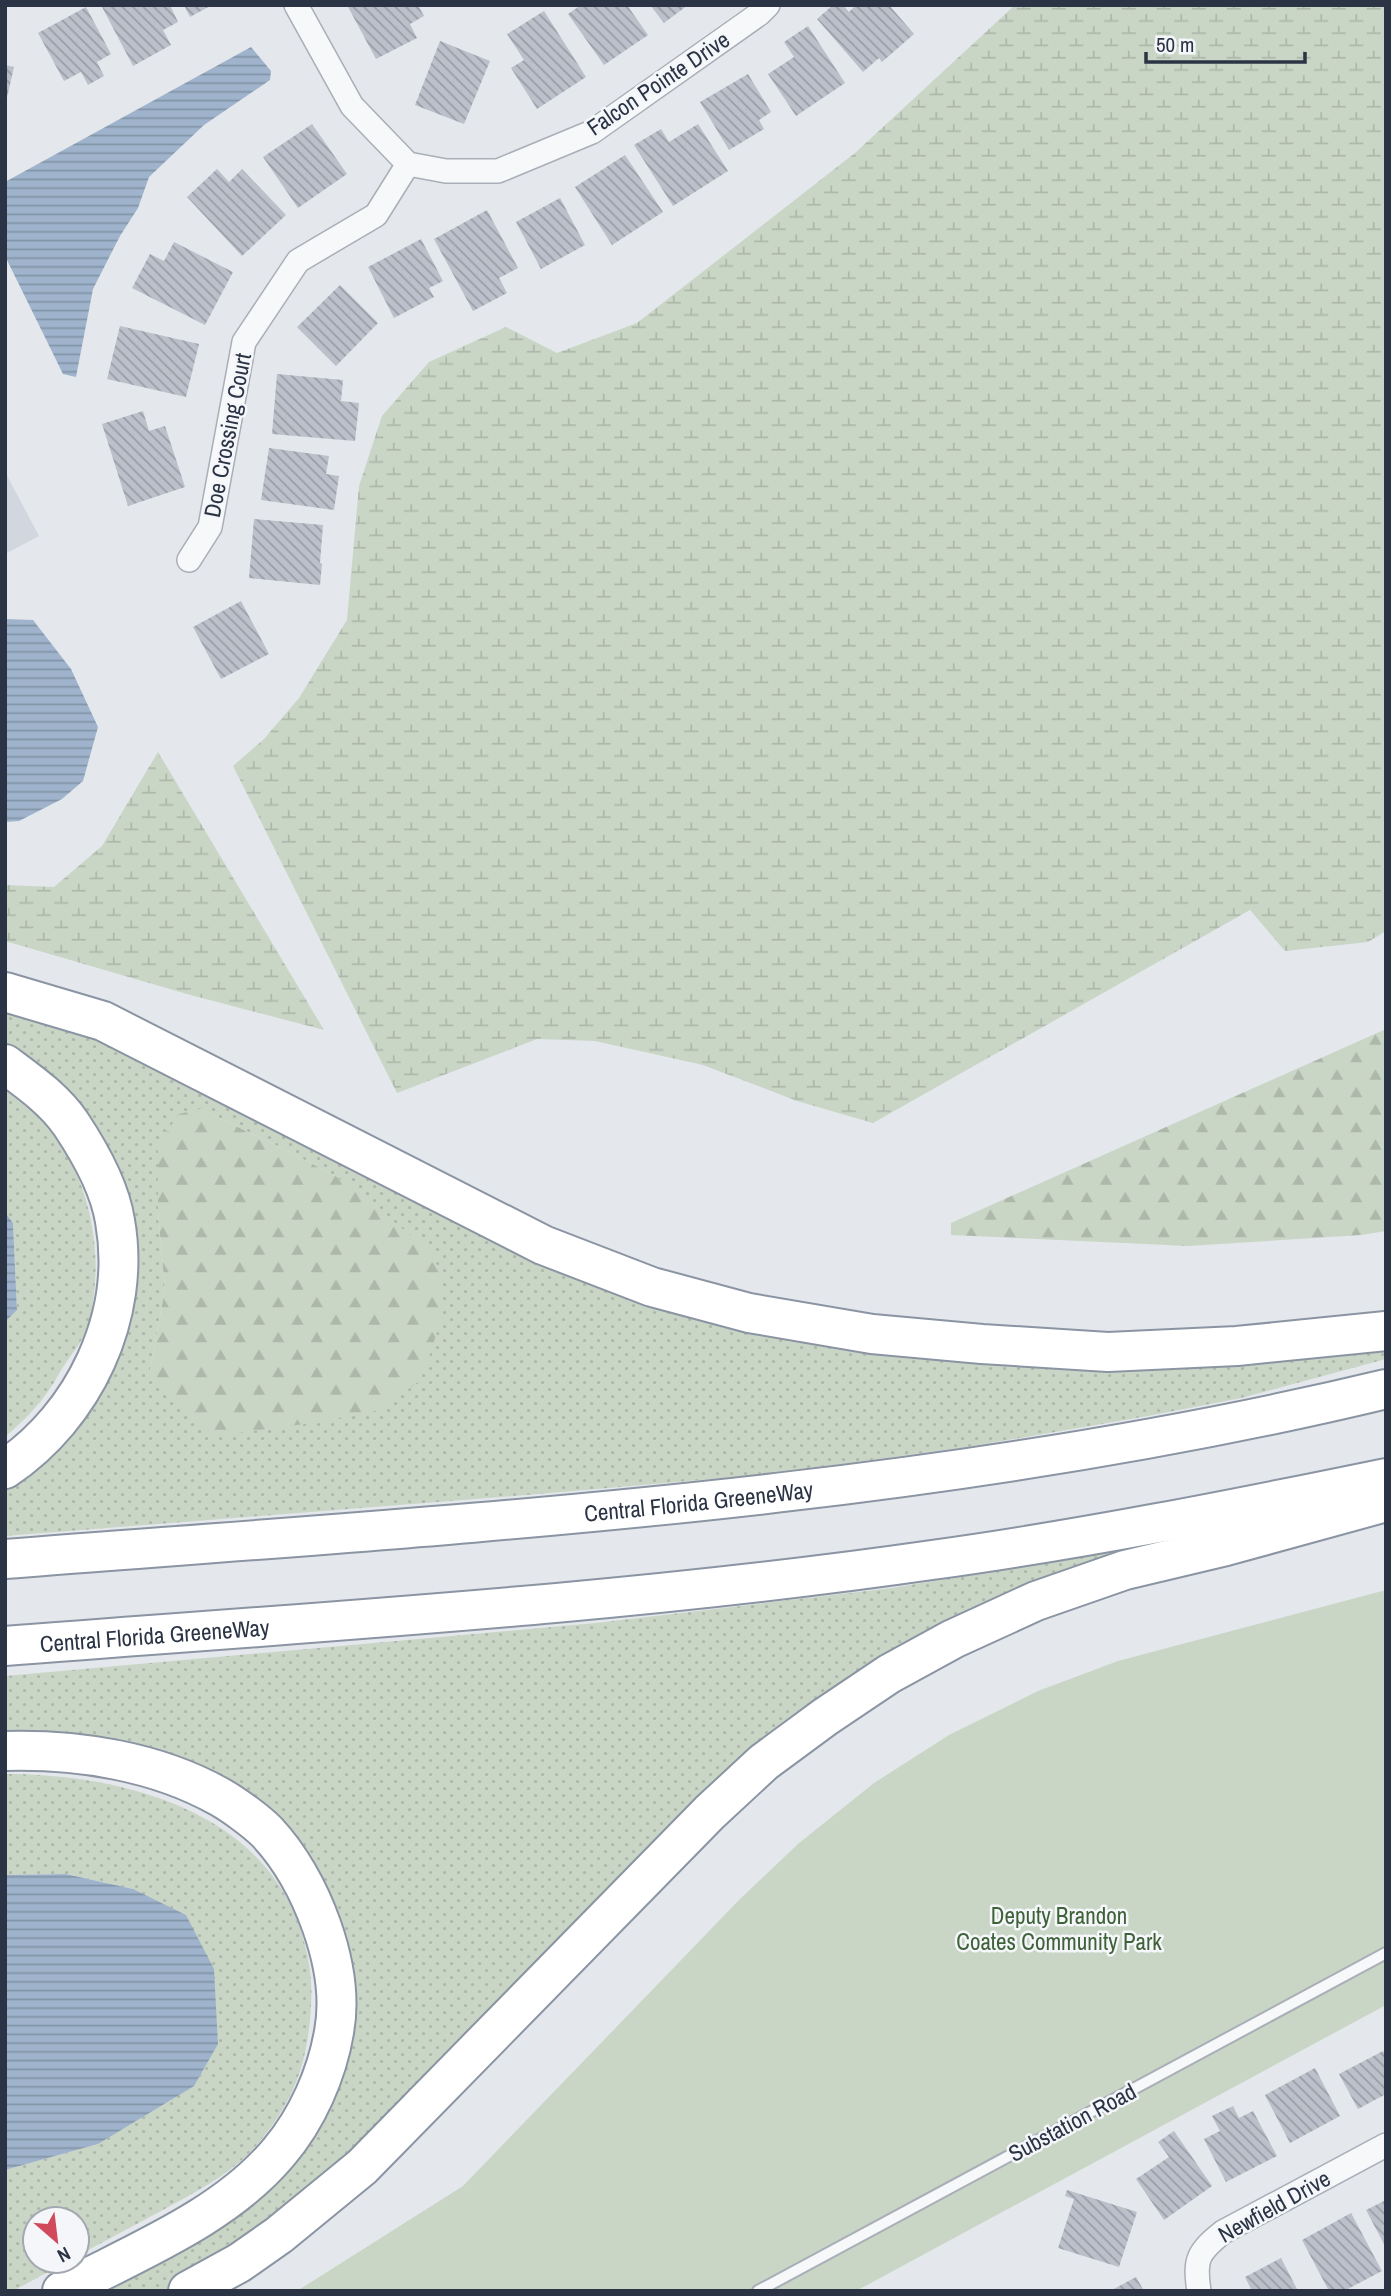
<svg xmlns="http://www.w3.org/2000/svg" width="1391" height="2296" font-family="'Archivo Narrow',sans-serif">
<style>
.built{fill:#d2d6de}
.grass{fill:url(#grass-dots);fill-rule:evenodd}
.forest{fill:url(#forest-firs)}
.wetland{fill:url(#wetland-marsh)}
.park{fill:#c9d6c5}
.water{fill:url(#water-rules)}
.building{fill:url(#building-back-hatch)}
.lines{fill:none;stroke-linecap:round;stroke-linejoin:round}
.service-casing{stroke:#a9aeb7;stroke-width:14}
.minor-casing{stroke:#a9aeb7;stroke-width:26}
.motorway-casing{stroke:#8b94a3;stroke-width:42}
.service{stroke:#f7f8fa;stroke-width:10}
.minor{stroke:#f7f8fa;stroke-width:23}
.motorway{stroke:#fff;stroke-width:38}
.labels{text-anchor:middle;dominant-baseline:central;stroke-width:5;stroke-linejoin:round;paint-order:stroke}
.street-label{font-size:23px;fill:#2b3445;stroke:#f4f6f9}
.park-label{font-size:23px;fill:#3f6138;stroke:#f4f6f9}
</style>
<defs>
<pattern id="grass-dots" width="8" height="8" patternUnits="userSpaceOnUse" patternTransform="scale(1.75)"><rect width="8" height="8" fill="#c9d6c5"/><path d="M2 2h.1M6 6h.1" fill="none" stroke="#adb8ab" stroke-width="1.8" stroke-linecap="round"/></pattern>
<pattern id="forest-firs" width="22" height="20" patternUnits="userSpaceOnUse" patternTransform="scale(1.75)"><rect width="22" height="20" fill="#c9d6c5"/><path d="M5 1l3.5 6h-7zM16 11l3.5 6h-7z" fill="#adb8ab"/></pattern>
<pattern id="wetland-marsh" width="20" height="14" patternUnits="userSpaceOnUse" patternTransform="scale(1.75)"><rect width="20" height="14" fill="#c9d6c5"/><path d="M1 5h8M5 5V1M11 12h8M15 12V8" fill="none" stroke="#adb8ab"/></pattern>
<pattern id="water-rules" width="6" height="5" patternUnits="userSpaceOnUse" patternTransform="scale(1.75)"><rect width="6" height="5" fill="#9fb4cc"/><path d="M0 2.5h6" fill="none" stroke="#8293a7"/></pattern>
<pattern id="building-back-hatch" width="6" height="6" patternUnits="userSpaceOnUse" patternTransform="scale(1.75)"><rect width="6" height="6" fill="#bbc0ca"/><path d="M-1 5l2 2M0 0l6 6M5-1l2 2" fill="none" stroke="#989da6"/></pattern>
</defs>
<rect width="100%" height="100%" fill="#e4e7ec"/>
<path class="built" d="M 5,472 L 39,536 L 5,554 Z"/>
<path class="grass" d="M 5,1005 L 78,1024 L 320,1144 L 799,1334 L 1386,1340 L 1386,1359 L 1241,1398 L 1148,1416 L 973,1446 L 770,1474 L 527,1495 L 5,1536 L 5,1490 L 42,1462 L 135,1270 L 5,1046 ZM 200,1109 L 286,1150 L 337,1177 L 150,1371 L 165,1289 L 158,1213 L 158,1145 Z
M 5,1088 C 12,1093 21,1097 27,1103 C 80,1151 104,1231 93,1300 C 92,1307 92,1314 90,1321 C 85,1339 73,1352 63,1367 C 58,1375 54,1383 49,1390 C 37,1408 21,1423 5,1437 L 5,1322 L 17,1310 L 13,1223 L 5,1212 Z
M 1189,1538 L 875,1673 L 374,2144 L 170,2291 L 107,2291 L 230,2219 L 349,2045 L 272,1815 L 5,1735 L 5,1676 L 596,1623 L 892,1588 Z
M 5,1774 C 115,1774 256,1807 298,1923 C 308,1950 313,1977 311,2006 C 308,2061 295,2099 260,2141 C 234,2173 197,2191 161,2211 C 133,2226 105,2241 77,2256 L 77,2219 L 35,2219 L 35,2261 L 68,2261 L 13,2291 L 5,2291 L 5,2170 L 98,2144 L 133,1889 L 67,1874 L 5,1875 Z"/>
<path class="forest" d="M 1386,1029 L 1386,1231 L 1361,1235 L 1188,1246 L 951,1235 L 951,1223 Z
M 200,1109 L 286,1150 L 337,1177 L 427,1248 L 440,1270 L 442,1317 L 427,1363 L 418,1382 L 380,1410 L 312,1423 L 214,1436 L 183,1410 L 150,1371 L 165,1289 L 158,1213 L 158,1145 L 179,1114 Z"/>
<path class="wetland" d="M 1015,5 L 1386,5 L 1386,931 L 1368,942 L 1285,951 L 1250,910 L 873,1123 L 797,1101 L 703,1065 L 595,1041 L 537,1039 L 397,1093 L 233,766 L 264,739 L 299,698 L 347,620 L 359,486 L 382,416 L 429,362 L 506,327 L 557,353 L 637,323 L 855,153 Z
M 158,752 L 324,1030 L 187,994 L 5,941 L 5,885 L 54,887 L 102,846 Z"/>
<path class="park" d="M 1386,1590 L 1386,2005 L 856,2291 L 297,2291 L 463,2186 L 739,1900 L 798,1844 L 874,1783 L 949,1735 L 1038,1691 L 1118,1661 Z"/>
<path class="water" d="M 251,47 L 271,71 L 270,80 L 204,125 L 149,177 L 138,208 L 120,236 L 93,289 L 76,377 L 63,374 L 5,256 L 5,182 Z
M 5,619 L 33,620 L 71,669 L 98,727 L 83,781 L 62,799 L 19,821 L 5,822 Z
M 5,1212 L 13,1223 L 17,1310 L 5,1322 Z
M 66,1874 L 133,1889 L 186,1915 L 214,1969 L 218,2044 L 194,2086 L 98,2144 L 5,2170 L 5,1875 Z"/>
<path class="building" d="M 101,5 L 170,5 L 178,22 L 163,30 L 171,45 L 133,66 Z
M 184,5 L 212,5 L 190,17 Z
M 347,5 L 418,5 L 424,16 L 410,24 L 417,38 L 376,59 Z
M 581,5 L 627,5 L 648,35 L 604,65 L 568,14 Z
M 650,5 L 688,5 L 664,23 Z
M 833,5 L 843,5 L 849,12 L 856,5 L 889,5 L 914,34 L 882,62 L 879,58 L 863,72 L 817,19 Z
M 86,7 L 111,54 L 97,62 L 104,76 L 88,85 L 81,72 L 64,81 L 38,33 Z
M 544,11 L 586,77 L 537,109 L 511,68 L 524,60 L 507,34 Z
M 808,26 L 845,83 L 796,116 L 768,74 L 794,57 L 784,42 Z
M 440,41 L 490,61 L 464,124 L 415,105 Z
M 5,65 L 14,67 L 6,102 L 5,102 Z
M 748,74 L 771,112 L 759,120 L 764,129 L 729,150 L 700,102 Z
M 312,124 L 347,174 L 298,208 L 263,157 Z
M 698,124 L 728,171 L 673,206 L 634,145 L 661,129 L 669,142 Z
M 625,155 L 663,212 L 612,245 L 575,187 Z
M 217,169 L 229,182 L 242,169 L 286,215 L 242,256 L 187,197 Z
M 560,198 L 585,245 L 541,269 L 516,222 Z
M 487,210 L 518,268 L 499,278 L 507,293 L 473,311 L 434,239 Z
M 421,239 L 443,281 L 429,288 L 434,297 L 394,318 L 368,267 Z
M 174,242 L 233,272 L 205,325 L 132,288 L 150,254 L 164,261 Z
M 340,285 L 378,323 L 336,366 L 297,327 Z
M 120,326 L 199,344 L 186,397 L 107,379 Z
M 277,374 L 343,380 L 341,401 L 359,403 L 355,441 L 272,434 Z
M 143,411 L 149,431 L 165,426 L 185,487 L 128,506 L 102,424 Z
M 269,448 L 329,456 L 326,474 L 339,476 L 334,510 L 261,500 Z
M 254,519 L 323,525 L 320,563 L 322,564 L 320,585 L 249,578 Z
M 241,601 L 269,654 L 221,679 L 193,627 Z
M 1383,2051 L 1386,2057 L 1386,2094 L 1358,2109 L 1339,2074 Z
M 1315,2068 L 1340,2116 L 1290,2143 L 1265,2095 Z
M 1233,2106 L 1239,2118 L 1253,2111 L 1277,2156 L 1226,2182 L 1204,2139 L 1220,2131 L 1212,2116 Z
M 1174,2131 L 1212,2186 L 1164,2220 L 1136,2179 L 1169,2157 L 1158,2142 Z
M 1067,2190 L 1137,2212 L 1119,2267 L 1058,2248 L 1074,2199 L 1065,2196 Z
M 1386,2200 L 1386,2248 L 1366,2210 Z
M 1351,2213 L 1382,2271 L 1344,2291 L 1329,2291 L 1302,2240 Z
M 1281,2258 L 1298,2291 L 1252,2291 L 1245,2277 Z
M 1136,2277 L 1144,2291 L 1110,2291 Z"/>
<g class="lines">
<g class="service-casing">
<path id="service" d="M 758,2291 L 1386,1953"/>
</g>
<g class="minor-casing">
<path id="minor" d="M 296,5 L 352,106 L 408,164 L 446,171 L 498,171 L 592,132 L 759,14 L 768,5
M 189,560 L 210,527 L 244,342 L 298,261 L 376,215 L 408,164
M 1199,2291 C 1194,2259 1198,2252 1223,2232 L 1386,2145"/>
</g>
<g class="motorway-casing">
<g id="motorway">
<path d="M 5,992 L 103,1021 L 543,1245 L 652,1287 L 749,1313 L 872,1334 L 982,1344 L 1108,1352 L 1237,1346 L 1386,1331"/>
<path d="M 5,1064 C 29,1082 54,1099 71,1124 C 89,1151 110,1189 115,1221 C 132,1316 84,1416 5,1469"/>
<path id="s1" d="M 5,1559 C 468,1523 933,1498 1386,1389"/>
<path id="s2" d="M 5,1646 C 314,1622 625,1604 932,1560 C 1084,1539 1235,1509 1386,1478"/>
<path d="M 5,1751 C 78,1749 156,1761 220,1797 C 234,1805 256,1821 267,1832 C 311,1879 346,1968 334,2032 C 327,2074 307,2119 279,2152 C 225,2217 136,2252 62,2291"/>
<path d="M 188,2291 L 239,2263 L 279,2235 L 362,2167 L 710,1812 L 764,1762 L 825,1717 L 889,1674 L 953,1639 L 1036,1601 L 1125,1570 L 1226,1546 L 1386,1502"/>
</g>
</g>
<use href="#service" class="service"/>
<use href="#minor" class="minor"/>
<use href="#motorway" class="motorway"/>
</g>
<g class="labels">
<g class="street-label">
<text transform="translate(658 83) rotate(-34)">Falcon Pointe Drive</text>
<text transform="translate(227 435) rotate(-79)">Doe Crossing Court</text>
<text stroke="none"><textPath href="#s1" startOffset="696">Central Florida GreeneWay</textPath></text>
<text stroke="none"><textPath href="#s2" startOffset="150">Central Florida GreeneWay</textPath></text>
<text transform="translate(1072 2122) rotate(-28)">Substation Road</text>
<text transform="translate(1274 2206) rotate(-29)">Newfield Drive</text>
</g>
<g class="park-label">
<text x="1059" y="1915">Deputy Brandon<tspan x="1059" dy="26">Coates Community Park</tspan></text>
</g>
</g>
<rect width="1391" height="2296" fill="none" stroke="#2b3445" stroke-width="14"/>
<g transform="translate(56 2240) rotate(152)"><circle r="33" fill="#f4f6f9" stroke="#a4a8b1" stroke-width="2"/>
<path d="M0-5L12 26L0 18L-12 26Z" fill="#d1495b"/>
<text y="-10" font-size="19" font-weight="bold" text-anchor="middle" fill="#2b3445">N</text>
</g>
<path d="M1146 52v10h159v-10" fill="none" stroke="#2b3445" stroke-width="3.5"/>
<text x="1156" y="52" font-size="21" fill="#2b3445" stroke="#f4f6f9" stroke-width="5" paint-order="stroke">50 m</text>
</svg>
